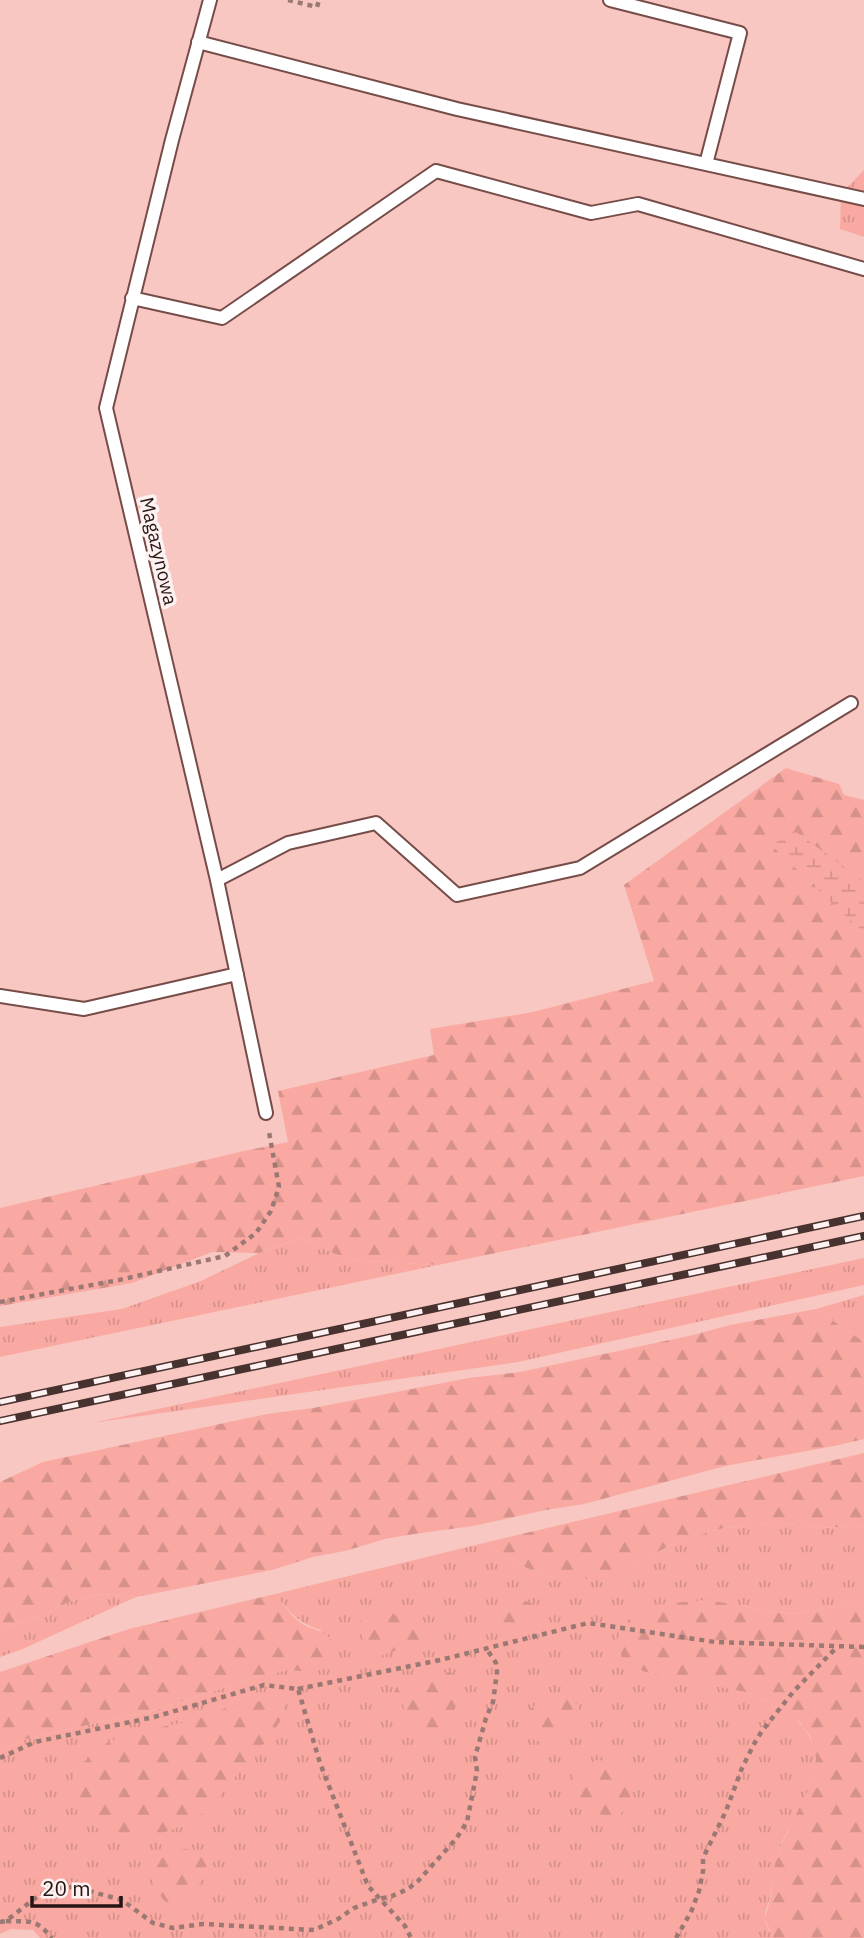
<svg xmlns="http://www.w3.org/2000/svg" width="864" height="1938" font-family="'IBM Plex Sans',sans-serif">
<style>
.grass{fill:url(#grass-tufts)}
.forest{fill:url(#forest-firs)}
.wetland{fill:url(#wetland-marsh)}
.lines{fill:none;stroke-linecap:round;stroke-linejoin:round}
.lane-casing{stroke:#764c49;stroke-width:16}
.path{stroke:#9a7873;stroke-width:4.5;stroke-dasharray:5 5;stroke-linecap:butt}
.lane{stroke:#fff;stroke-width:12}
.rail-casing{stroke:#48322f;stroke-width:8}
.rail{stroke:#fdf2f1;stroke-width:5;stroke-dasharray:16;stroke-linecap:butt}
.labels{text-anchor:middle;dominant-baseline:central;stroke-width:7;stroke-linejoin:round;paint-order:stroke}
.street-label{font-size:19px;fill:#261513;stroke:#fdf2f1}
</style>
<defs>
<pattern id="grass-tufts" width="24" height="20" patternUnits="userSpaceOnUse" patternTransform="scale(1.75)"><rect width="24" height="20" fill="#f9a9a1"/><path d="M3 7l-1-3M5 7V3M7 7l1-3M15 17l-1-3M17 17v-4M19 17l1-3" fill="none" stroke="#d5918a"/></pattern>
<pattern id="forest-firs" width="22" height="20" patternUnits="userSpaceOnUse" patternTransform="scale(1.75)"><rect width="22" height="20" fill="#f9a9a1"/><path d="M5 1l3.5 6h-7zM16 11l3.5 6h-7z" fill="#d5918a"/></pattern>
<pattern id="wetland-marsh" width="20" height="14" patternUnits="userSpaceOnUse" patternTransform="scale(1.75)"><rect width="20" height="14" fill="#f9a9a1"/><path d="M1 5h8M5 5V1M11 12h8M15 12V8" fill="none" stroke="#d5918a"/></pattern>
</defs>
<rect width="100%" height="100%" fill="#f8c7c1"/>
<path class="grass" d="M 864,170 L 864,237 L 840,229 L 841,194 Z
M 301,1238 L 348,1260 L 438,1265 L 0,1357 L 0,1327 L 122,1309 L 201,1281 L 259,1253 Z
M 864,1258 L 864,1285 L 518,1362 L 92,1423 Z
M 864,1295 L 864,1342 L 816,1309 Z
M 782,1523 L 820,1528 L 852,1526 L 864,1527 L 864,1601 L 795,1614 L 764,1611 L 740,1605 L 645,1672 C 693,1679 798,1691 813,1746 C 816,1756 818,1767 814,1778 C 807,1799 793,1819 783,1840 C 776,1857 774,1874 771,1892 C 770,1900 765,1910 765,1918 C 765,1924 771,1932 773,1938 L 40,1938 L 33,1930 L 11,1929 L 0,1934 L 0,1751 L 29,1738 L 155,1710 L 261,1676 L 287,1670 L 299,1671 L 321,1630 C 298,1623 290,1613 275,1594 L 484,1543 L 527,1568 L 554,1578 L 627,1569 L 683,1538 L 724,1528 Z
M 100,1594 L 136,1597 L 25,1648 L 0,1657 L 0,1630 L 44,1614 L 71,1601 Z"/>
<path class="forest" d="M 786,768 L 839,784 L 844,795 L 864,800 L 864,1176 L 438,1265 L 348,1260 L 301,1238 L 259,1253 L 212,1252 L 132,1283 L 0,1306 L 0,1208 L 244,1151 L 288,1142 L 278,1091 L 434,1055 L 430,1029 L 533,1012 L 654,981 L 624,885 Z
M 816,1309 L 864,1342 L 864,1439 L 834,1446 L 725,1466 L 584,1504 L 546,1510 L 473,1526 L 414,1534 L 385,1539 L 345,1551 L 313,1557 L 272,1570 L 136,1597 L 100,1594 L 71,1601 L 44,1614 L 0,1630 L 0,1482 L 43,1462 L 267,1414 L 313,1408 L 469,1378 L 520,1372 L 693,1335 L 730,1325 Z
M 864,1453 L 864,1527 L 852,1526 L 820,1528 L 782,1523 L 724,1528 L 683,1538 L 627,1569 L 592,1579 L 554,1578 L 527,1568 L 484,1543 Z
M 275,1594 C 283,1603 290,1616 301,1623 C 319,1634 330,1628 337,1653 L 328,1668 L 313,1672 L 287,1670 L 261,1676 L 155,1710 L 29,1738 L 0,1751 L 0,1672 L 129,1629 Z
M 704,1600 L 740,1605 L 764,1611 L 795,1614 L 864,1601 L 864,1938 L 773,1938 L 765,1919 L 771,1895 L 775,1864 L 782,1843 L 815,1776 L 816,1758 L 810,1736 L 800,1722 L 766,1700 L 745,1692 L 673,1677 L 645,1672 L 623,1660 L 616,1641 L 632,1614 L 645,1606 Z
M 526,1601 L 536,1606 L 536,1618 L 518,1631 L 508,1630 L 502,1626 L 503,1613 L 511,1606 Z
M 367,1608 L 382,1608 L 399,1617 L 411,1618 L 425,1628 L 429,1636 L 424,1648 L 410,1653 L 397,1650 L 373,1659 L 364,1655 L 360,1619 Z
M 451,1672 L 457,1684 L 456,1704 L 451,1722 L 443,1733 L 437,1737 L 426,1735 L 414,1729 L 406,1721 L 403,1704 L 394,1693 L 399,1680 L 412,1676 Z
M 554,1695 C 578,1698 586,1709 576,1732 L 547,1741 L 535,1741 C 512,1715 530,1708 554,1695 Z
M 277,1698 L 283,1704 L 285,1714 L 267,1741 L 254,1752 L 211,1808 L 184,1825 L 157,1835 L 119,1837 L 89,1824 L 72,1804 L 71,1780 L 84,1762 L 108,1742 L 130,1733 L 192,1721 L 242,1702 L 257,1702 Z
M 597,1760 C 631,1763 644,1796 616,1818 C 598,1817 579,1805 568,1790 C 570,1771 581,1767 597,1760 Z
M 191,1849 L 200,1852 L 207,1860 L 205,1872 L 198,1884 L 196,1897 L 190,1908 C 162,1914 140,1875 164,1856 C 171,1850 182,1849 191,1849 Z"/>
<path class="wetland" d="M 796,832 L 864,881 L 864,933 L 771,845 Z"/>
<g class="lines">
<g class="lane-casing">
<path id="lane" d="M 210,0 L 172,140 L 106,408 L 217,880 L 266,1113
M 610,0 L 740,33 L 706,164
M 198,42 L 457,109 L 864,199
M 132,298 L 222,318 L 436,171 L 591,213 L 638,204 L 864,269
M 217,880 L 288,843 L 376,823 L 457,895 L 580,868 L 851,703
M 0,996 L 84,1009 L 237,974"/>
</g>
<path class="path" d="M 288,0 L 317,7 L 319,0
M 0,1302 L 119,1280 L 225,1256 L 256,1233 L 271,1211 L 279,1187 L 269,1132
M 298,1689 L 440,1660 L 588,1623 L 715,1642 L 864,1647
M 0,1758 L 35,1742 L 154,1717 L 264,1685 L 298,1689 L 320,1763 L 368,1886 L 405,1926 L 411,1938
M 6,1921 C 31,1922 35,1918 52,1938
M 0,1922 L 6,1921 L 34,1899 L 52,1888 L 74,1887 L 122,1900 L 153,1923 L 173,1928 L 203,1924 L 314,1930 L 338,1919 L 354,1908 L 379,1899 L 392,1896 L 408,1889 L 418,1881 L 456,1839 L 467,1822 L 477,1771 L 475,1757 L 486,1718 L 493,1702 L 497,1672 L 496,1663 L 486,1648
M 676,1938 L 691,1912 L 699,1891 L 703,1871 L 703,1858 L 726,1811 L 742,1768 L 754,1744 L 762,1731 L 793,1692 L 836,1648"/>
<use href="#lane" class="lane"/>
<g class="rail-casing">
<path id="rail" d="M 0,1402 L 864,1216
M 0,1421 L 864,1236"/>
</g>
<use href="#rail" class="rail"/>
</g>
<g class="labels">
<g class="street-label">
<text transform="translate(159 551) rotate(77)">Magazynowa</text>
</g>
</g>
<path d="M32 1896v10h89v-10" fill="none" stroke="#261513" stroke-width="3.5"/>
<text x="42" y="1896" font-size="21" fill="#261513" stroke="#fdf2f1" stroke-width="5" paint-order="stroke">20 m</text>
</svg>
